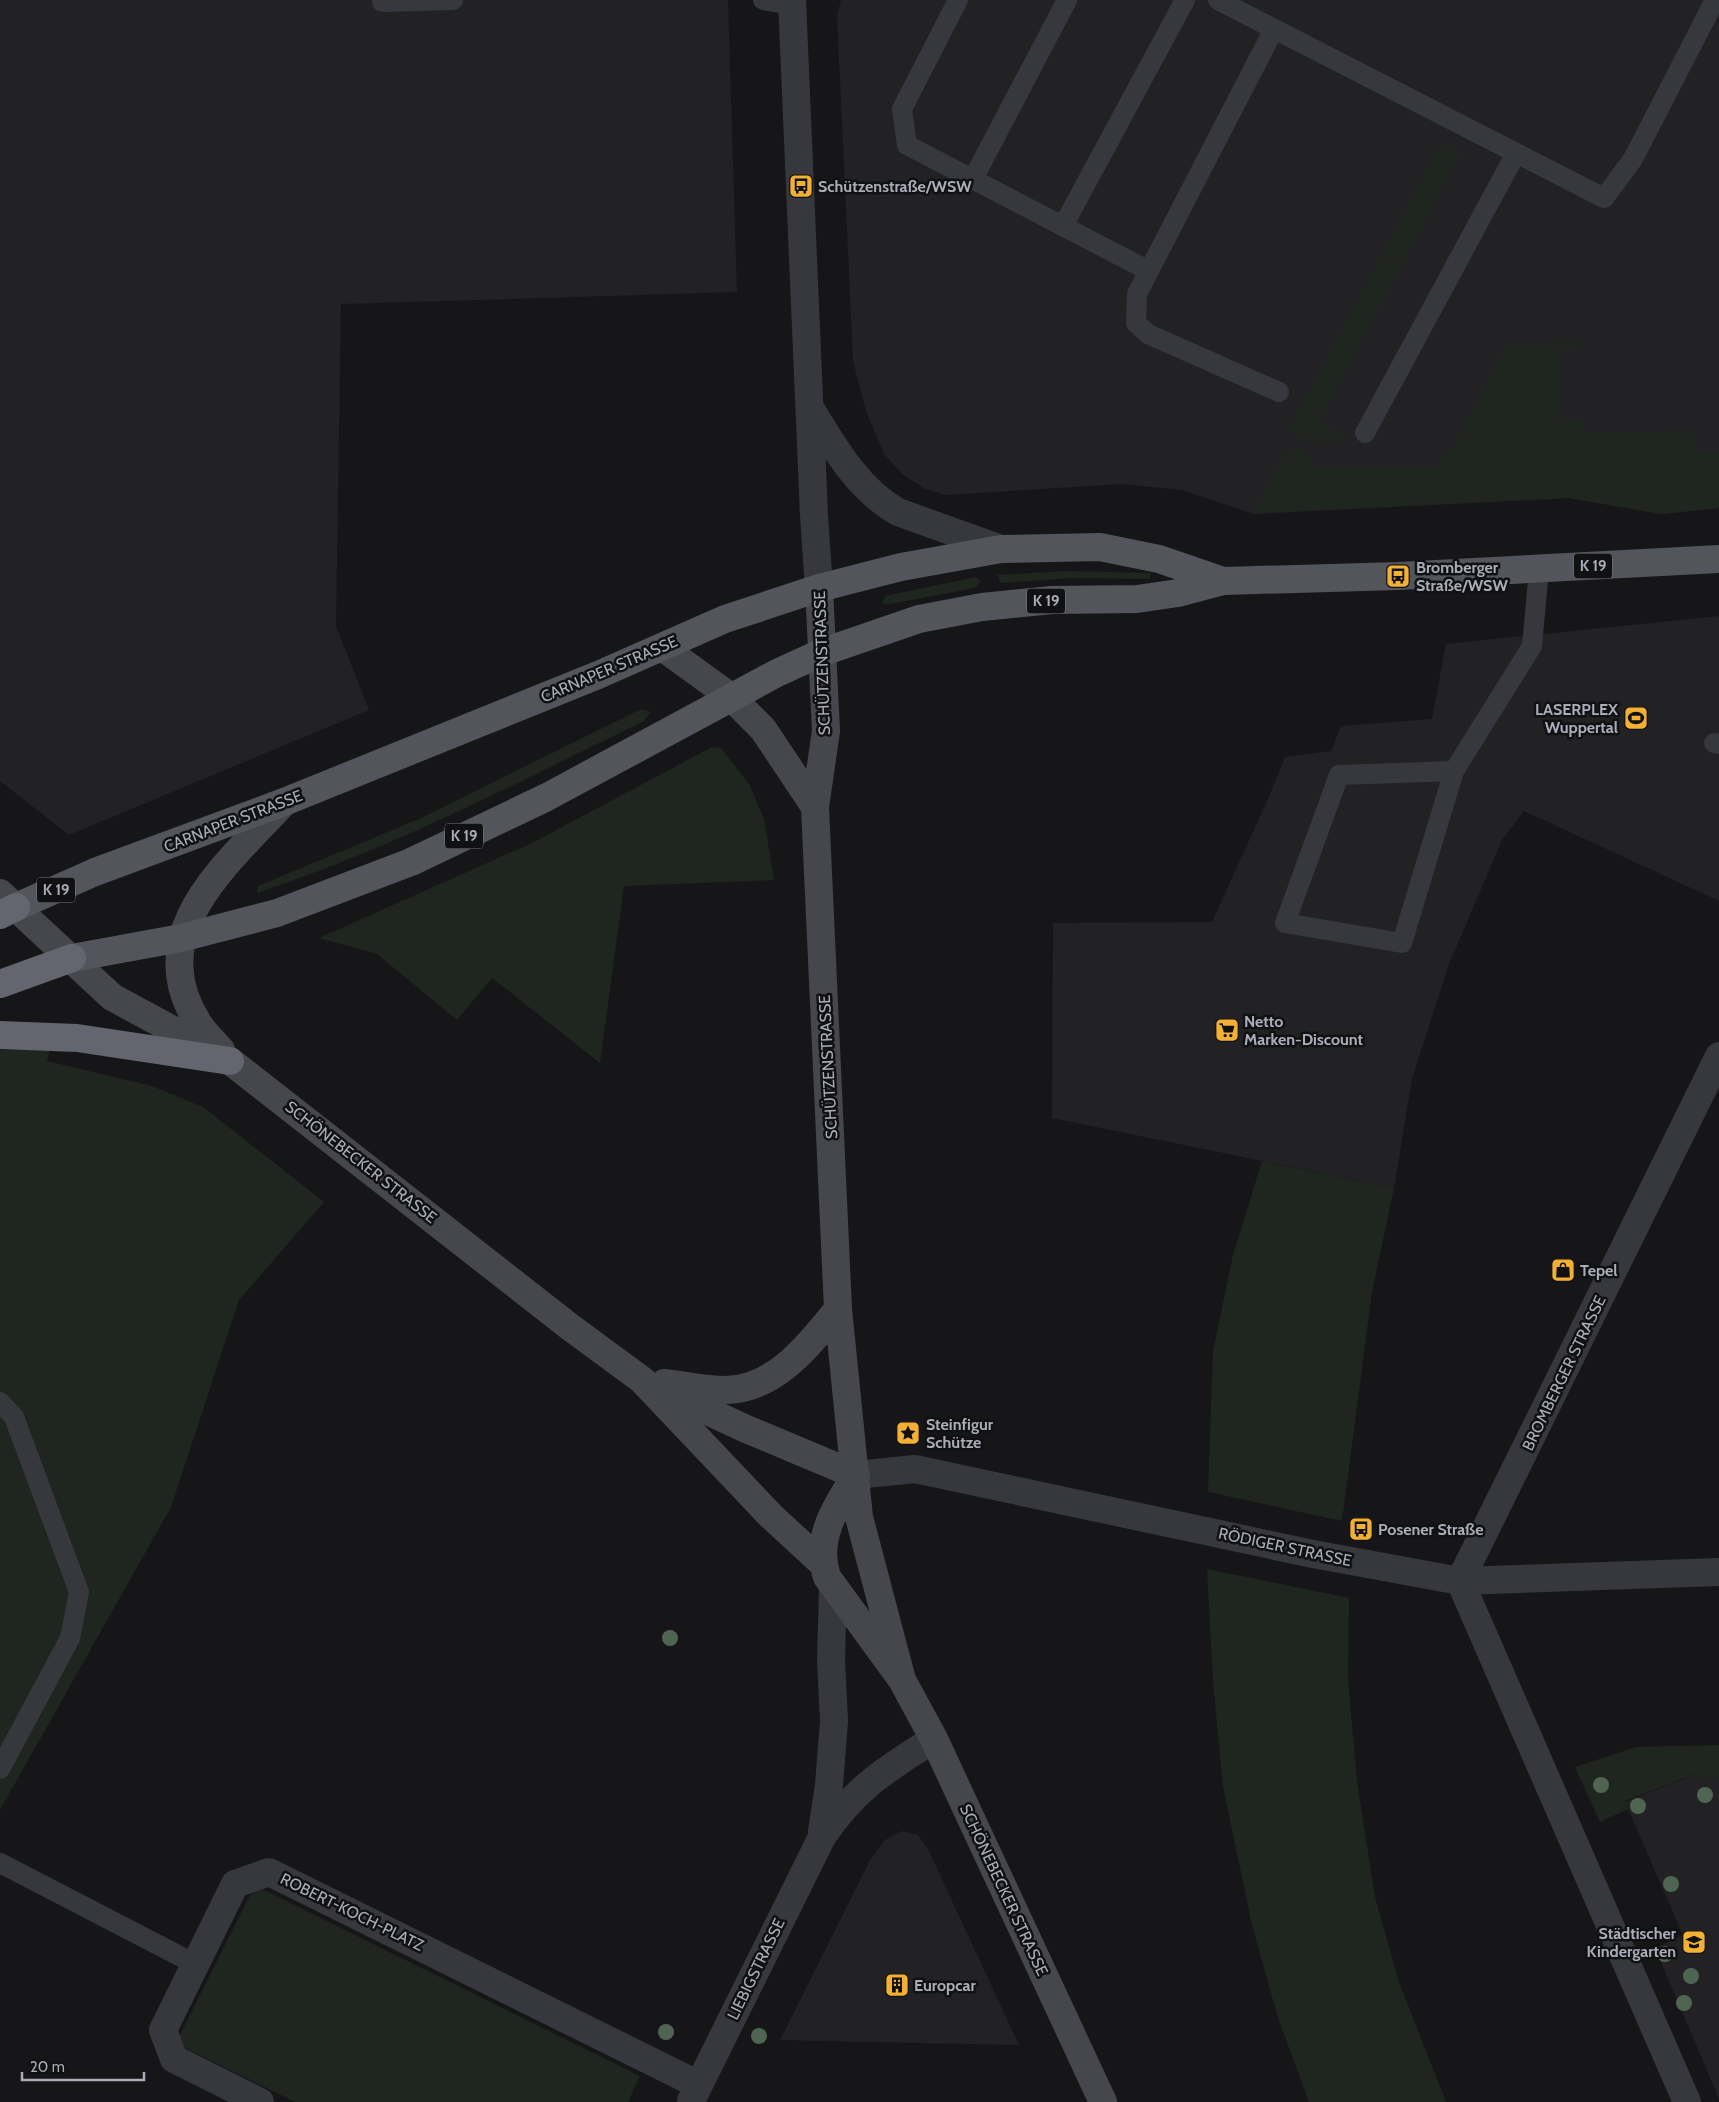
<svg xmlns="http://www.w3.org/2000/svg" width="1719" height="2102" font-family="Cabin,sans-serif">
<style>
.built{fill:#222225}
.green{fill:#1e261f}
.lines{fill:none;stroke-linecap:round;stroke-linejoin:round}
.service{stroke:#37383d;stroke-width:20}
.minor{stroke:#37383d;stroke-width:28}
.tertiary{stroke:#37383d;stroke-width:28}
.secondary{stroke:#45474d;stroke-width:28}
.primary{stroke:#53555c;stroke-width:28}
.motorway{stroke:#63666e;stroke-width:28}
.tree{fill:#506452}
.labels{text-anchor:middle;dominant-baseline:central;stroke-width:5;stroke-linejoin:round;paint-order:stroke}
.shield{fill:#111113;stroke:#7b7e86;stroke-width:1}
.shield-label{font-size:15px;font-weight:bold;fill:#a8adb8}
.poi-label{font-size:16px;font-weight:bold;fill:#a8adb8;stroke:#111113;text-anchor:start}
.street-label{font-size:16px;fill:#a8adb8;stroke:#111113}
</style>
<rect width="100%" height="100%" fill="#161618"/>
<path class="built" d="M 0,0 L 728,0 L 737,292 L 341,304 L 336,626 L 369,710 L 69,835 L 0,781 Z
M 841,0 L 1719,0 L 1719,508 L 1661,514 L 1569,498 L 1254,514 L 1182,490 L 1121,484 L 946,495 L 925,489 L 902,474 L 884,454 L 866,411 L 853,361 L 837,15 Z
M 1719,616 L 1719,901 L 1524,811 L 1502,840 L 1449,964 L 1412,1079 L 1394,1188 L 1052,1118 L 1053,923 L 1212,922 L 1271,792 L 1285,757 L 1331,751 L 1341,726 L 1432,719 L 1446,644 Z
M 1694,1775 L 1719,1781 L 1719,2099 L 1655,1948 L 1683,1935 L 1625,1802 Z
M 902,1831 L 918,1835 L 928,1849 L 1019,2045 L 780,2040 L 870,1860 L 885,1840 Z"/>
<path class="green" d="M 1441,143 L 1460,153 L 1319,422 L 1348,438 L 1347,440 L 1312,442 L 1289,430 Z
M 1581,343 L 1580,347 L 1559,348 L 1560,421 L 1581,421 L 1582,433 L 1694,431 L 1694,453 L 1719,453 L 1719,508 L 1661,514 L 1569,498 L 1254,513 L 1282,457 L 1289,461 L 1295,448 L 1308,454 L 1309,467 L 1441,466 L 1441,454 L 1450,453 L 1507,344 Z
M 1066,571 L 1151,573 L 1150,579 L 1071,578 L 1001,583 L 997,575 Z
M 976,577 L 981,582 L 974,588 L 891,604 L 882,604 L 885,596 Z
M 641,709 L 651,712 L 644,721 C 517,783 391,849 257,893 L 258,886 L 419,819 Z
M 712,747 L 721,748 L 749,784 L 764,819 L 774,880 L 624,886 L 600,1063 L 492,978 L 457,1020 L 377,954 L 319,938 L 532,843 Z
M 50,1049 L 47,1061 L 152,1086 L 203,1107 L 324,1202 L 239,1300 L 171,1507 L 0,1810 L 0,1050 Z
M 1262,1161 L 1394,1188 L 1372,1292 L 1342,1521 L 1208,1492 L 1213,1351 L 1233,1255 Z
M 1207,1569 L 1349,1598 L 1348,1678 L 1357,1782 L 1375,1897 L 1399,1982 L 1446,2102 L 1309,2102 L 1278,2018 L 1252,1925 L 1223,1787 L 1213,1682 Z
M 1719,1745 L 1719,1781 L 1693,1775 L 1625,1801 L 1628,1809 L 1600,1822 L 1575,1767 L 1636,1747 Z
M 262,1889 L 640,2076 L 628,2102 L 295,2102 L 185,2048 L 180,2035 L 250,1895 Z"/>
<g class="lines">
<path class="service" d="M 763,0 L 792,5
M 958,0 L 902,109 L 907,145 L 1149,271
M 1218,0 L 1604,198 L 1633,159 L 1715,0
M 382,2 L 453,0
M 1274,29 L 1137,294 L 1136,323 L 1148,334 L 1279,392
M 973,179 L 1067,0
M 1063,226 L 1185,0
M 1365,433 L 1516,153
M 1714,743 L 1719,744
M 1454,771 L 1339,775 L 1285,923 L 1402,943 L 1454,771 L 1532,646 L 1539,569
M 0,1402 L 14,1417 L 79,1592 L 70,1638 L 0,1769
M 0,1863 L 195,1964"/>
<path class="minor" d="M 856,1475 L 915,1469 L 1313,1554 L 1460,1581 L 1719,1572
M 1460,1581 L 1719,1056
M 1460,1581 L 1687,2102
M 822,1831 L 829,1785 L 834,1721 L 831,1661 L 833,1588
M 691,2101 L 822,1837 C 854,1789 886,1769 934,1739
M 260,2102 L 174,2059 L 163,2030 L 235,1884 L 269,1872 L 699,2085"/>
<path class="tertiary" d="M 792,0 L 814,515 L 819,588
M 812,411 C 835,449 859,490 898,512 L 1001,549"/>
<path class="secondary" d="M 819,588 L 826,731 L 815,807 L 838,1309 L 859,1517 L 902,1680
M 662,647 L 731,697 L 763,729 L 815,807
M 0,893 L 112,997 L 230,1061 L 570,1327 L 642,1380 L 771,1516 L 822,1563
M 221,1050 C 213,1041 204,1033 198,1023 C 141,932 227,865 284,802
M 664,1383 C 684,1385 705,1390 725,1390 C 775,1390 810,1344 838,1309
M 658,1388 L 744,1428 L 856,1475
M 856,1475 C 836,1506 814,1539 827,1577 L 902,1680 L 934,1739 L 1103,2102"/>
<path class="primary" d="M 16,907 L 95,872 L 284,802 L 598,675 L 725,619 L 819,588 L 901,567 L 1001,549 L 1100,547 L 1159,559 L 1223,581
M 72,958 L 181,938 L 277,913 L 411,862 L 547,797 L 777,673 L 823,652 L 919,619 L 982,607 L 1052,600 L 1137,599 L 1178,593 L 1223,581 L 1398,576 L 1719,559"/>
<path class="motorway" d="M 0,915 L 16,907
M 0,984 L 72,958
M 0,1035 L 77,1038 L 230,1061"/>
</g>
<g class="tree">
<circle cx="670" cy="1638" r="8"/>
<circle cx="1601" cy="1785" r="8"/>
<circle cx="1705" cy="1795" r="8"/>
<circle cx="1638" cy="1806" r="8"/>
<circle cx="1671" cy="1884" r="8"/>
<circle cx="1665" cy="1954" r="8"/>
<circle cx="1691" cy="1976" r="8"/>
<circle cx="1684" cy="2003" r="8"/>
<circle cx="666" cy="2032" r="8"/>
<circle cx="759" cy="2036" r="8"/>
</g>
<defs>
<g id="bus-square" transform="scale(1.25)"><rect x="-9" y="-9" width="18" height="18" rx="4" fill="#f2b134" stroke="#111113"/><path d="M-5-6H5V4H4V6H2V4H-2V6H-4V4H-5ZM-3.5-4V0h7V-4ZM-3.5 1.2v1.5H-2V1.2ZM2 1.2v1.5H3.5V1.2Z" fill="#111"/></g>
<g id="stadium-square" transform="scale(1.25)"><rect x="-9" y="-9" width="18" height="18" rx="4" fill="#f2b134" stroke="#111113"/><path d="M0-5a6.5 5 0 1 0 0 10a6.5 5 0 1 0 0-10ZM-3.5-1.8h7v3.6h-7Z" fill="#111"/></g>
<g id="supermarket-square" transform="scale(1.25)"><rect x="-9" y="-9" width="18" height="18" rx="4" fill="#f2b134" stroke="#111113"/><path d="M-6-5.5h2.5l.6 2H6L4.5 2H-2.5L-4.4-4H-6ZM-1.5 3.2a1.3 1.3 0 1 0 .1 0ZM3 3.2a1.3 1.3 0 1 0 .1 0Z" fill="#111"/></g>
<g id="shop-square" transform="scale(1.25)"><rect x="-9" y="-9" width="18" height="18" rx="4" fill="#f2b134" stroke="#111113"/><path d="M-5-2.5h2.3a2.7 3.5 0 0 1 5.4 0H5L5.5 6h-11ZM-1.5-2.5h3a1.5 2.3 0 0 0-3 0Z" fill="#111"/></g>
<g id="sight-square" transform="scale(1.25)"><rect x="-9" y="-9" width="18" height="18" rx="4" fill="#f2b134" stroke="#111113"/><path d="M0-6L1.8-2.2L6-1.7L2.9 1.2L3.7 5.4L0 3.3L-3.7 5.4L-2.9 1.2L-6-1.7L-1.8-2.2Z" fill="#111"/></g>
<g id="school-square" transform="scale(1.25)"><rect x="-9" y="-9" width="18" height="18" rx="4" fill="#f2b134" stroke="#111113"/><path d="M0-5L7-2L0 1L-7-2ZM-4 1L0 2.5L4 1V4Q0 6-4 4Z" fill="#111"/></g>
<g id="building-square" transform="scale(1.25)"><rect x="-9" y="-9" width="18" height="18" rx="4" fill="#f2b134" stroke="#111113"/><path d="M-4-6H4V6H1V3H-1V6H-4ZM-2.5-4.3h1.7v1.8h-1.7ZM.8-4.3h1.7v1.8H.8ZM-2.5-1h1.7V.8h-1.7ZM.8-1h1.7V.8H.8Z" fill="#111"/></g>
</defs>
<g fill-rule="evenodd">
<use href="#bus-square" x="801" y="186"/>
<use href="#bus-square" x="1398" y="576"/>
<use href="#stadium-square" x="1636" y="718"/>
<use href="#supermarket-square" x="1227" y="1030"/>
<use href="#shop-square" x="1563" y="1270"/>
<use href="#sight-square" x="908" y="1433"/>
<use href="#bus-square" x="1361" y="1529"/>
<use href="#school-square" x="1694" y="1942"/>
<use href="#building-square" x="897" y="1985"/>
</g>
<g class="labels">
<g class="shield">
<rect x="1574" y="553.5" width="38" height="25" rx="4"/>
<rect x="1027" y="588.5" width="38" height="25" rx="4"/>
<rect x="445" y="823.5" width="38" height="25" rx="4"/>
<rect x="37" y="877.5" width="38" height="25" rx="4"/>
</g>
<g class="shield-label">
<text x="1593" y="566">K 19</text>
<text x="1046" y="601">K 19</text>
<text x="464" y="836">K 19</text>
<text x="56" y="890">K 19</text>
</g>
<g class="poi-label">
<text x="818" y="186">Schützenstraße/WSW</text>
<text x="1416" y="567">Bromberger<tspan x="1416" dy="18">Straße/WSW</tspan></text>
<text x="1618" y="709" text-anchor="end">LASERPLEX<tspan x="1618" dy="18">Wuppertal</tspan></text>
<text x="1244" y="1021">Netto<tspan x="1244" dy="18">Marken-Discount</tspan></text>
<text x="1580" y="1270">Tepel</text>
<text x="926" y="1424">Steinfigur<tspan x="926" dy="18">Schütze</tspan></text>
<text x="1378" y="1529">Posener Straße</text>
<text x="1676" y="1933" text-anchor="end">Städtischer<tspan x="1676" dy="18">Kindergarten</tspan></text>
<text x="914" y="1985">Europcar</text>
</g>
<g class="street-label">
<text transform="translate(822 663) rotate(-92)">SCHÜTZENSTRASSE</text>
<text transform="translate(609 669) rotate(-23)">CARNAPER STRASSE</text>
<text transform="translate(233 821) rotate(-21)">CARNAPER STRASSE</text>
<text transform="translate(828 1067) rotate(-93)">SCHÜTZENSTRASSE</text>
<text transform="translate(361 1162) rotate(38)">SCHÖNEBECKER STRASSE</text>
<text transform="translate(1564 1373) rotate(-64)">BROMBERGER STRASSE</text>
<text transform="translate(1285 1547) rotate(12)">RÖDIGER STRASSE</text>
<text transform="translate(1004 1890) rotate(65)">SCHÖNEBECKER STRASSE</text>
<text transform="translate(352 1912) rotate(26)">ROBERT-KOCH-PLATZ</text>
<text transform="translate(756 1969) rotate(-64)">LIEBIGSTRASSE</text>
</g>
</g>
<path d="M22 2072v8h122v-8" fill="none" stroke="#a8adb8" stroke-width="2.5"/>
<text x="30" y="2072" font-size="15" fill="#a8adb8" stroke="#111113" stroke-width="4" paint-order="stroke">20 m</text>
</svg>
